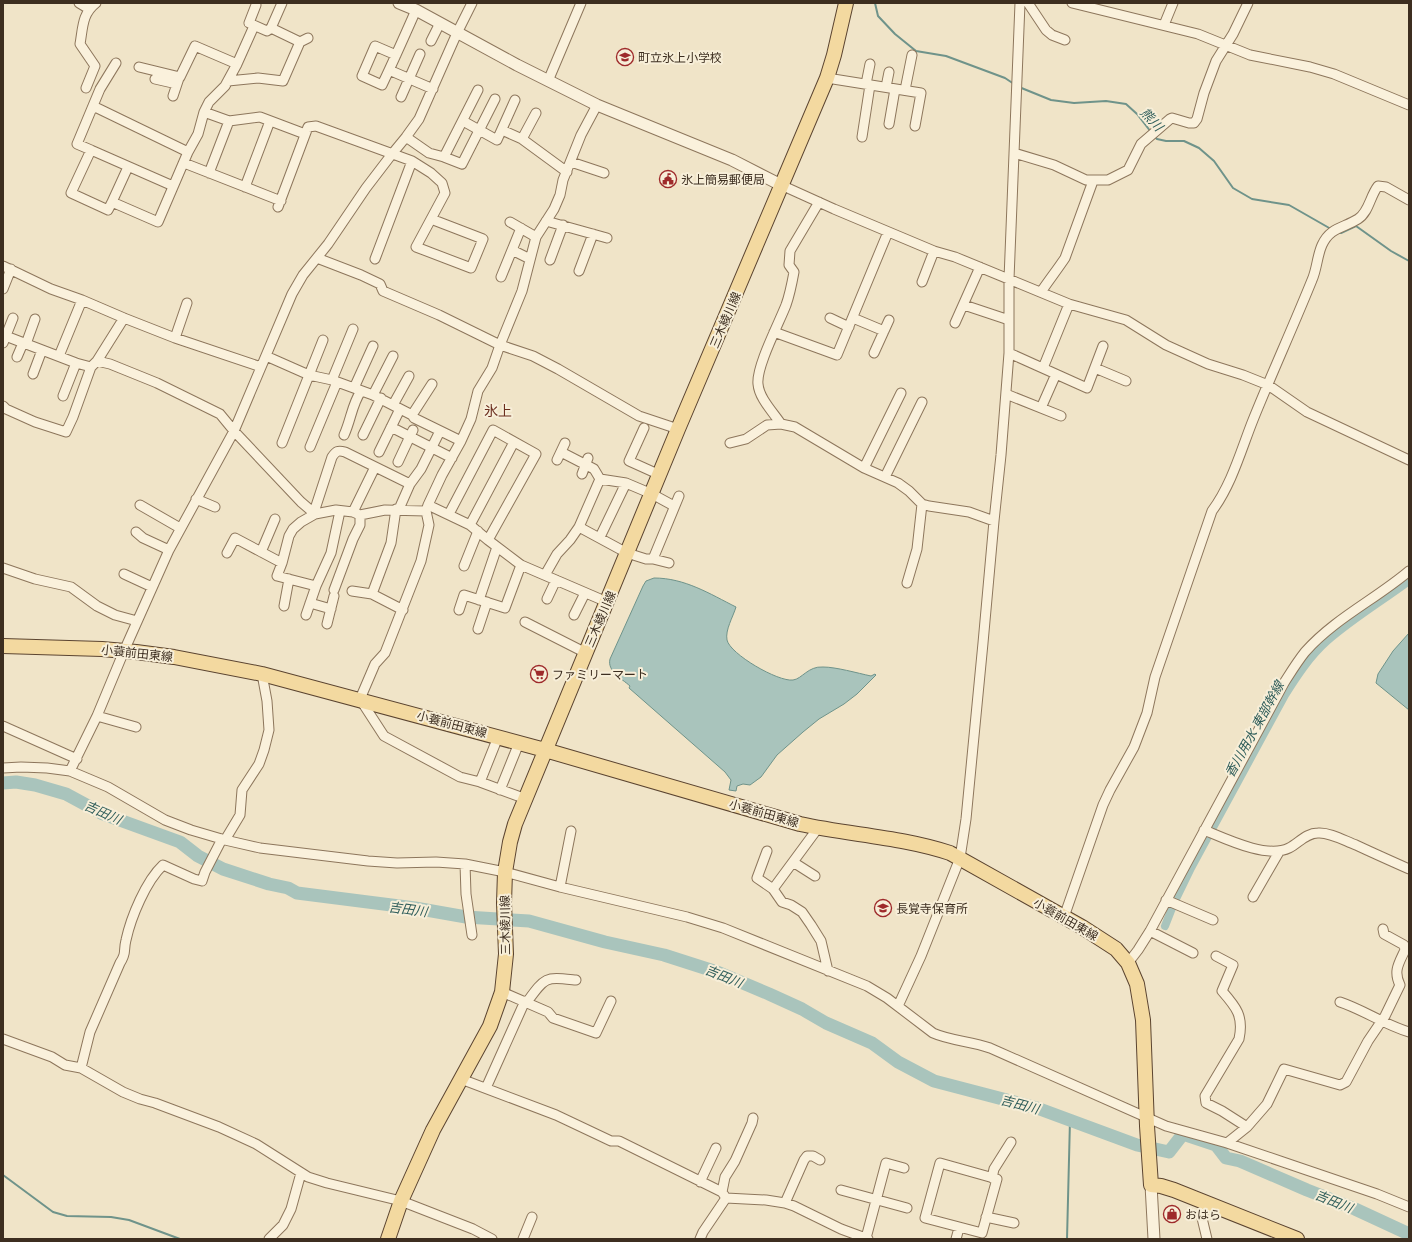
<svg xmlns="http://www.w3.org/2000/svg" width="1412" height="1242" font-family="'PT Serif','Noto Sans JP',serif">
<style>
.water{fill:#a9c4bc;stroke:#6f938a}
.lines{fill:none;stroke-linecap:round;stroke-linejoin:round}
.stream{stroke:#6f938a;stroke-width:2}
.canal{stroke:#a9c4bc;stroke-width:8}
.river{stroke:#a9c4bc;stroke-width:13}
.minor-casing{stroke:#8d765c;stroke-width:11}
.tertiary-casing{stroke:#8d765c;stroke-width:13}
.primary-casing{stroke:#5b4430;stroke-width:16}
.minor{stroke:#faf1dc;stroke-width:9}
.tertiary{stroke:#faf1dc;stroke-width:11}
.primary{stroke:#f3d9a0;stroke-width:14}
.labels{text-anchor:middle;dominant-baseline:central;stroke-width:4;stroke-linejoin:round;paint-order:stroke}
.poi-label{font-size:12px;fill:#3d2e20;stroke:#f7eed8;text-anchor:start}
.street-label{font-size:12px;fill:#3d2e20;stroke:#f7eed8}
.water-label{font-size:13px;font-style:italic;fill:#2f5d5a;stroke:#f7eed8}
.quarter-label{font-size:14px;fill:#6b2e1e;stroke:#f7eed8}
</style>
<rect width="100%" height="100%" fill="#f0e4c8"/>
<path class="water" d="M 654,578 C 685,578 710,594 736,607 C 733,617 725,630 727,640 C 730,654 778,682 793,680 C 802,679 808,666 823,667 C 836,667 857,673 871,676 L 875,674 L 876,675 L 857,694 L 844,704 L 819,719 L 803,732 L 777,755 L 761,777 L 750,785 L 743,784 L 737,786 L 736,791 L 729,790 L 731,780 L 725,772 L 629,688 L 630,686 C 621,678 607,671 610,659 L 643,586 L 646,581 Z
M 1409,633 L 1409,710 L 1376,683 L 1378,674 L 1393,651 Z"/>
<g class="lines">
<path class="stream" d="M 875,3 L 878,16 L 895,34 L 916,51 L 946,56 L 1005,78 L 1014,84
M 1019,87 L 1051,100 L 1074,103 L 1106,101 L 1126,104 L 1137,114 L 1151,132
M 1154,136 L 1157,139 L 1166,141 L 1184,141 L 1199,148 L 1214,161 L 1233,188 L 1252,199 L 1289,205 L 1331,229
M 1338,232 L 1341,233 L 1356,226 L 1391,251 L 1409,261
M 3,1175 L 53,1212 L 67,1216 L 111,1217 L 129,1220 L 180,1239
M 1067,1239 L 1070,1120"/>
<path class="canal" d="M 1165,926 L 1174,903 L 1191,868 L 1285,695 C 1297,676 1310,656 1327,641 C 1352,619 1382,601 1409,581"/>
<path class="river" d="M 3,783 L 16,782 L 35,785 L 66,794 L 103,814 L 180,842 L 198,856 L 223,869 L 269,884 L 288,888 L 297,893 L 415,908 L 466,917 L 529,921 L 605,942 L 664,955 L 717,972 L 769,994 L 802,1009 L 826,1023 L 872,1043 L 898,1062 L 934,1081 L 1037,1108 L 1137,1145 L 1169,1152 L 1183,1134 L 1216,1145 L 1226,1158 L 1240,1161 L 1307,1190 L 1355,1209 L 1409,1234"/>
<g class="minor-casing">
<path id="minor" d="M 79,3 L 89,9
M 1028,3 L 1046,30 L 1052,35 L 1065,40
M 1072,3 L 1198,34 L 1250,55 L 1310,67 L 1334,74 L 1409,105
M 256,5 L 249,23 L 267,31 L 271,28 L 300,42 L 308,38
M 1164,25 L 1173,3
M 271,28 L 282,3
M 431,41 L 440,23
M 396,55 L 375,46 L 362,76 L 382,85 C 394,60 405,35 416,10
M 116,63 L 100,89 L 77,144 L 91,150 L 71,193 L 108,210 L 112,202 L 158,222 L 188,152 L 198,134 L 204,112 L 209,102 L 225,86 L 237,64 L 254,26
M 139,67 L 180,77 L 195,46 L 237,64
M 389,70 L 433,89
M 827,78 L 921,93 L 915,126
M 155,79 L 177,84
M 228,81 L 258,78 L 283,81 L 300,42
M 548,81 L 581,3
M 866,84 L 870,64
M 886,87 L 889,72
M 86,88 L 95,66 L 80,44 C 83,27 82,14 96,3
M 905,90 L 912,55
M 173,96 L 179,78
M 401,97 L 420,54
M 93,106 L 188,152
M 204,112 L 229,121
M 463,121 L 497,140 L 515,100
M 889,124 L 895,89
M 502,130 L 522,139 L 567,172
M 406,137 L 429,153 L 444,157 L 462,164 L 495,99
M 862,137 L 870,85
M 522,139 L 536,113
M 91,150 L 173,186
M 1014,153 L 1054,165 L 1086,180 L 1108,180 L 1128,170 L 1141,144 L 1170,119 L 1172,118 L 1189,123 L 1194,123 L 1197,119 L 1204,93 L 1216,61 L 1233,34 L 1248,3
M 444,157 L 478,90
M 571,162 L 604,173
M 184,163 L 281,201
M 209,173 L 229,121 L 260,117 L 305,134
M 781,185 L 834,209 L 934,251 L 955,257 L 1069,304 L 1126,320 L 1166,345 L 1208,364 L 1243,375 L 1268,385 L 1307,412 L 1409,460
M 245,187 L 270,121
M 112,202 L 128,167
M 278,207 L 308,127 L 316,126 L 412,161 L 431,173 L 442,183 L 445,193 L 416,247 L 471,268 L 483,239 L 431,219
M 546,221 L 607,238
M 510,222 L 536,237
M 512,250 L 530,259
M 317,258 L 361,275 L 380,284 L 383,291 L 439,315 L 500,345 L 533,356 L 558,369 L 639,416 L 678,429
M 375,259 L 412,161
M 550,260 L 563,225
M 3,266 L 51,289 L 82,300 L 124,318 L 175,338 L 261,367
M 579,271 L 593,234
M 501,277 L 521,228
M 922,282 L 934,251
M 3,289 L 11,269
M 1041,292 C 1049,280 1057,270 1065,258 L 1093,181
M 964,305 L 1009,320
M 830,318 L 849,327
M 853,318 L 884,331
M 955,323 L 980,267
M 774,332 L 837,355 L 888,232
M 3,335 L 76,363 L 91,367
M 175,338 L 187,303
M 3,343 L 13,318
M 26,344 L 35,319
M 874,353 L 889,320
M 1009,353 L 1087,388 L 1103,346
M 59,356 L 82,300
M 266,356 L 309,375 L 332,380 L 373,395 L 412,415 L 414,418 L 461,441
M 17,357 L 23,343
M 97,361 L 124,318
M 1043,368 L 1069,304
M 1095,368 L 1126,381
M 33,374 L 42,350
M 332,380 L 353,329
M 354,388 L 373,346
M 1006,394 L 1061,416
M 373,395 L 393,356
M 63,396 L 76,363
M 393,405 L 409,376
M 3,406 L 6,409 L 35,422 L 66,432 L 73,417 L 91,367 L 97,361 L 110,364 L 157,383 L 220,414 L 234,431 L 301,502 L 315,514 L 336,510 L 353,512 L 360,515 L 385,510 L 426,511
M 1041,408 L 1056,374
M 412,415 L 432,384
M 781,424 C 773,412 759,398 758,384 C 756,367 779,323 786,305 C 790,294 792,283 794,272 L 789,265 L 790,251 L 819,202
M 391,427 L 452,458
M 644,428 L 629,461 L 660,475
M 344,435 C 351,420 352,404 361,391
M 363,435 L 381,398
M 282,443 L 323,340
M 730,443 L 746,439 L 767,425 L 781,424 L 795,427 L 864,468 L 898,483 L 909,491 L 922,504 L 929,506 L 969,512 L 994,521
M 310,447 L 337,382
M 379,452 L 400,409
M 561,452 L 594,469 L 600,479 L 626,483 L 652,494 L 674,506
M 557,460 L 565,443
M 398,462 L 413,430
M 864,468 L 901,393
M 582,474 L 588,458
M 885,477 L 922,402
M 196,499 L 215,507
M 140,505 L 180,528
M 428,505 L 470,525 L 488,540 L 521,565 L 607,602
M 399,509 L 410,484 L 421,469 L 440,431
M 312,512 L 316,506 L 332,457 C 336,451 338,450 345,452 L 410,484
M 353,512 L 375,467
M 315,514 L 301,522 L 293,529 L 289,536 L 282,563 L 277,576 L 316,586
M 449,514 L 493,430 L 536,454 L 488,540
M 470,525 L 514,442
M 579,527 L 627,553 L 646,559 L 653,559 L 669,563
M 136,532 L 143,538 L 169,550
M 600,537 L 626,483
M 261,552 L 275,519
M 227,553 L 235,538 L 282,563
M 653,559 L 679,496
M 464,566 L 478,531
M 3,568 L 35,579 L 71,587 L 97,606 L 115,615 L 137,621
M 124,574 L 152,587
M 545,575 L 557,554 L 570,540 L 579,527 L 600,479
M 907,583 L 917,549 L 922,504
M 334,590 L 353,539 L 360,525 L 360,515
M 352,591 L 372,594 L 403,610
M 372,594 L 391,543 L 396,509
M 547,599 L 556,580
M 479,600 L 497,547
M 310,603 L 331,609
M 284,606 L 289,579
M 459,610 L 464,595 L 505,608 L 521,565
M 306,615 L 316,586 L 331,553 L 340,511
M 574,615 L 585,593
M 525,622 L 586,653
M 327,624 L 334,596
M 478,629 L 487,602
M 97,716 L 136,727
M 3,726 L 77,759
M 3,768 L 21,767 L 47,768 L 70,771 L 108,787 L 165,820 L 191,830 L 225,840 L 260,848 L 368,861 L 397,863 L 436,862 L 465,864 L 505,872 L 560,887 L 687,917 L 723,928 L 867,986 L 887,998 L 933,1033 C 951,1041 971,1041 990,1048 L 1166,1126 L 1227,1143 L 1283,1162 L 1377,1194 L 1409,1207
M 70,771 L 97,716 L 124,651 L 169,550 L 234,431 L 292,294 L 303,275 L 328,244 L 366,188 L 392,154 L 406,137 L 419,119 L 457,33 L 472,3
M 480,782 L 498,737
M 500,790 L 519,743
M 526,799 L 480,782 L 460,777 L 384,736 L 360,699 L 375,664 L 385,653 L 421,561 L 429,525 L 426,511 L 428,505 L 442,475 L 461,441 L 471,419 L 478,391 L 492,368 L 500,345 L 522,291 L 536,237 L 554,209 L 560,195 L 563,180 L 581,135 L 597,105
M 1204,830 C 1226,839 1267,859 1289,848 C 1299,843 1306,833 1318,833 C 1330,832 1345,841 1356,845 C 1373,853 1391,861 1409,869
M 225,840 L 240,815 L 242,790 L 259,764 L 264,750 L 269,730 L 267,701 L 262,674
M 767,851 L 757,878 L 773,889 L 782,902 L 791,905 L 802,912 L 811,925 L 821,941 L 828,971
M 793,862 L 815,876
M 465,864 L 466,894 L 472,935
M 560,887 L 571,831
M 773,889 L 818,828
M 1253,897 L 1279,852
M 1166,900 L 1213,920
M 1064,917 L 1103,805 L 1110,790 L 1134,747 L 1147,713 L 1155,677 L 1212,511 C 1232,484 1241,450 1253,420 C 1272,373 1293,327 1312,280 C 1317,269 1317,256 1322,245 C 1330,227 1344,228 1358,219 C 1369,212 1370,196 1378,186 L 1386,187 L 1409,200
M 1150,931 L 1193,953
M 1216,956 L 1233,965 L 1222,991 C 1236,1007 1244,1016 1239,1039 L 1205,1096 L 1206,1103 L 1222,1111 L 1247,1127
M 1128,963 L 1138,950 L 1150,931 L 1284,683 C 1291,672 1297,662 1305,652 C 1334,619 1376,599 1409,571
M 502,992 L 548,1012 L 553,1018 L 596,1033 L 611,1001
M 527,1002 C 546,976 545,977 576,980
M 1340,1002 C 1364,1010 1385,1025 1409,1032
M 898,1006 L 921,956 L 960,858 L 966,819 L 983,643 L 994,521 L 1001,455 L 1009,353 L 1009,279 L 1020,3
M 3,1039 L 52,1057 L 65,1065 L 81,1068 L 123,1092 L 140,1099 L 155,1103 L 219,1127 L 256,1144 L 308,1177 L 327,1183 L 401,1201 L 473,1229 L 492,1239
M 81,1068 L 90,1032 L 120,963 C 127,952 123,952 126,940 C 131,917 146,881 163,865 L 194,879 L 202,881 L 205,872 L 222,839
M 461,1079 L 556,1115 L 611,1141 L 619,1141 L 722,1192 L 726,1198
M 486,1088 L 525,1001
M 1227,1143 L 1247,1127 L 1267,1104 L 1284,1069 L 1340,1085 L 1346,1082 L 1368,1041 L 1385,1016 L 1400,985 C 1393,971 1399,963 1405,950 L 1404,945 L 1384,934 L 1383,929
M 940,1163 L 997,1179 L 982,1233 L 925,1218 Z
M 992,1178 L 994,1169 L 1011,1142
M 700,1182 L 716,1148
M 841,1190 L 907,1208
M 722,1192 L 725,1177 L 735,1161 L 752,1123 L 753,1118
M 726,1198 L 766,1200 L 785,1203 L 794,1206 L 841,1229 L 868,1239
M 1205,1202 L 1202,1218 L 1207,1239
M 785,1203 L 804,1160 L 807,1156 L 813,1156 L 820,1160
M 986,1217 L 1014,1223
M 866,1238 L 886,1163 L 904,1168
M 269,1239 L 283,1225 L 291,1209 L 301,1173
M 523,1239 L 532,1217
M 700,1239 L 703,1232 L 726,1198
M 956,1239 L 959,1228"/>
</g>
<g class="tertiary-casing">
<path id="tertiary" d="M 399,3 L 416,10 L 517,65 L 597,105 L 732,160 L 781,185
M 1151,1185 L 1154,1239"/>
</g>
<g class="primary-casing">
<path id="primary" d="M 3,646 L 102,649 L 136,652 L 174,657 L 262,674 L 545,750 L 800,824 C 850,835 902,837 950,853 L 1082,927 L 1116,949 L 1128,963 L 1137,984 L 1143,1020 L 1147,1126 L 1151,1185 L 1161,1186 L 1174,1190 L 1297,1239
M 388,1239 L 401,1201 L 433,1130 L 490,1026 L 502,992 L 506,954 L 504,903 L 505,872 L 510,842 L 515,824 L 678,429 L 827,78 L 834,55 L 846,3"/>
</g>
<use href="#minor" class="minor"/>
<use href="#tertiary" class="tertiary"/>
<use href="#primary" class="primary"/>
</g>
<defs>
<g id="school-ring" transform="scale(0.9)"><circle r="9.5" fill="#f7eed8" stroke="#9e2a2b" stroke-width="1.5"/><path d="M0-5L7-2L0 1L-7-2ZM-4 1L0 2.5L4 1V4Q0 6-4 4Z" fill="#9e2a2b"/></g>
<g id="civic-ring" transform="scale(0.9)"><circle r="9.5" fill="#f7eed8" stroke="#9e2a2b" stroke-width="1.5"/><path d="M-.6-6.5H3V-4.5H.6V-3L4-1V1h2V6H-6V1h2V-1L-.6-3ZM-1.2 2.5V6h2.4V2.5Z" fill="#9e2a2b"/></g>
<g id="supermarket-ring" transform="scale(0.9)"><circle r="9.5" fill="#f7eed8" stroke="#9e2a2b" stroke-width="1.5"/><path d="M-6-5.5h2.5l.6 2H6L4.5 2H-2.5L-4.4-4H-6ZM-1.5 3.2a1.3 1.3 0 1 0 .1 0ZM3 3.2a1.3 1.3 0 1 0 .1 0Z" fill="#9e2a2b"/></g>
<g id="shop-ring" transform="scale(0.9)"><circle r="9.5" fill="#f7eed8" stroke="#9e2a2b" stroke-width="1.5"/><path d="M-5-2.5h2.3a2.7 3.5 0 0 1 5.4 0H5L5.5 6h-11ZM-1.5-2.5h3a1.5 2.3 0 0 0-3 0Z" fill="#9e2a2b"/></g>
</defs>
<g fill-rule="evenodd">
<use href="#school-ring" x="625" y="57"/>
<use href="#civic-ring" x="668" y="179"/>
<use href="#supermarket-ring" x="539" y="674"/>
<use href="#school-ring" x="883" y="908"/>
<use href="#shop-ring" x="1172" y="1214"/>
</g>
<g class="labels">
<g class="poi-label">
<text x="638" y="57">町立氷上小学校</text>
<text x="681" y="179">氷上簡易郵便局</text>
<text x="552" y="674">ファミリーマート</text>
<text x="896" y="908">長覚寺保育所</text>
<text x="1185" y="1214">おはら</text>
</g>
<g class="street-label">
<text transform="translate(725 320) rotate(-67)">三木綾川線</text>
<text transform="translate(600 619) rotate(-67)">三木綾川線</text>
<text transform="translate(137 653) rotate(6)">小蓑前田東線</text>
<text transform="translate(452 724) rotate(15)">小蓑前田東線</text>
<text transform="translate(764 813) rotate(16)">小蓑前田東線</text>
<text transform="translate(1066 919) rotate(30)">小蓑前田東線</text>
<text transform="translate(505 925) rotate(-91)">三木綾川線</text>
</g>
<g class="water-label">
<text transform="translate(1152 119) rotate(47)">熊川</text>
<text transform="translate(1254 729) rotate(-61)">香川用水 東部幹線</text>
<text transform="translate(103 812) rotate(24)">吉田川</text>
<text transform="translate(408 909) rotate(8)">吉田川</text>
<text transform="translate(724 976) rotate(22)">吉田川</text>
<text transform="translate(1020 1104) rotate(15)">吉田川</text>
<text transform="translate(1334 1201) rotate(22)">吉田川</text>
</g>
<g class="quarter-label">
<text x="498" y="410">氷上</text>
</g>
</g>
<rect width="1412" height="1242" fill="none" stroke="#3d2e20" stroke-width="8"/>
</svg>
